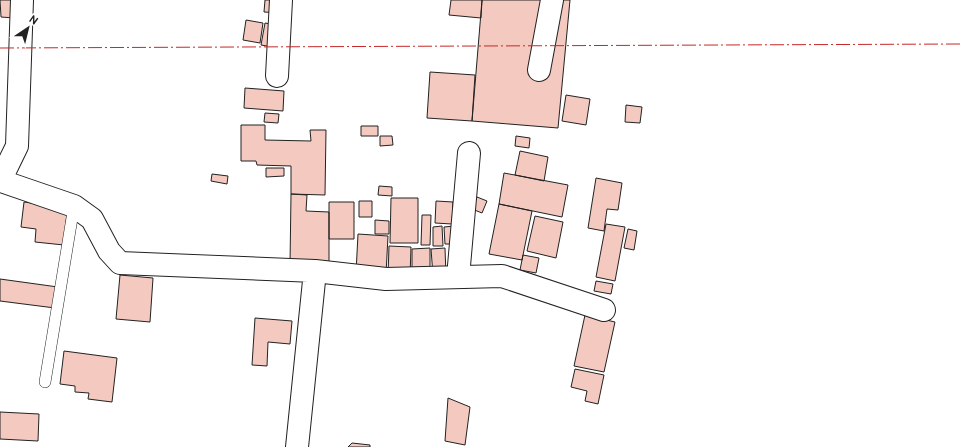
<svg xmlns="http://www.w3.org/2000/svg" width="960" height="447" font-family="Overpass,sans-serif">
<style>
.building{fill:#f3c9c0;stroke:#222}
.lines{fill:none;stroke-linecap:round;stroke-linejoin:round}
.service-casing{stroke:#222;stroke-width:12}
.minor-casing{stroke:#222;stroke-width:24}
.service{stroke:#fff;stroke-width:11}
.minor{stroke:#fff;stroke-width:22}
.power{stroke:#c62828;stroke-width:1;stroke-dasharray:14 3 2 3;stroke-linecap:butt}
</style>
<rect width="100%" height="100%" fill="#fff"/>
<path class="building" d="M 0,0 L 15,0 L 14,18 L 1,17 Z
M 265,0 L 283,0 L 283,13 L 264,12 Z
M 451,0 L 482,0 L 481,18 L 449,15 Z
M 482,0 L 570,0 L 558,128 L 472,121 Z
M 246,20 L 263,23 L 260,43 L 243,40 Z
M 265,23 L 288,27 L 284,49 L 261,45 Z
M 430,72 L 475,75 L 472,121 L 427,118 Z
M 245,88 L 284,91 L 283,111 L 244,108 Z
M 566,95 L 590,99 L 586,125 L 562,121 Z
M 626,105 L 642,107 L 640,123 L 625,122 Z
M 265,113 L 279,114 L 278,123 L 264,122 Z
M 241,125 L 265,125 L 265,140 L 311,141 L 310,130 L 326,130 L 325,195 L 291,194 L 291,166 L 257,165 L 256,161 L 241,161 Z
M 361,126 L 378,126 L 378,136 L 361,136 Z
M 380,136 L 392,136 L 393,145 L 380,146 Z
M 516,136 L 530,138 L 529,148 L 515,146 Z
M 520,151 L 548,157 L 544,181 L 515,175 Z
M 266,168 L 284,168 L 284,176 L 266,177 Z
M 504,173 L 568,185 L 562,217 L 499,204 Z
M 212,174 L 228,176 L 227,184 L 211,181 Z
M 596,178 L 622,183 L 618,210 L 607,209 L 604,231 L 588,228 Z
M 379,186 L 392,187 L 392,196 L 378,195 Z
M 291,194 L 307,195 L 306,211 L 329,212 L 329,266 L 290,265 Z
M 477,197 L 487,201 L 482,213 L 472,209 Z
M 391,198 L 418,198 L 418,243 L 390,243 Z
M 359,201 L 372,201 L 372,217 L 359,217 Z
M 436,201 L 453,202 L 452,224 L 435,223 Z
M 24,202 L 54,206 L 67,212 L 64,245 L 35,242 L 36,229 L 21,227 Z
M 329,202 L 354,202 L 354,239 L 329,239 Z
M 499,204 L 532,211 L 522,260 L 489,254 Z
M 422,215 L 431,215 L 430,245 L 421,245 Z
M 535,216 L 563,222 L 556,258 L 527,251 Z
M 375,220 L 389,221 L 389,234 L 375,234 Z
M 606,224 L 625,227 L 615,281 L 596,277 Z
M 442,226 L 443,246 L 433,246 L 433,227 Z
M 454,226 L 454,244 L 445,244 L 444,227 Z
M 628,229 L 637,231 L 634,250 L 624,248 Z
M 358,234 L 388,236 L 386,274 L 356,273 Z
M 389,246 L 411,247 L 410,277 L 388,276 Z
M 430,248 L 430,274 L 412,275 L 412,249 Z
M 445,248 L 446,275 L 433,275 L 431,249 Z
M 523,255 L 539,258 L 536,273 L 520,270 Z
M 120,275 L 153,278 L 150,322 L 116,319 Z
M 0,279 L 58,287 L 55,308 L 0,301 Z
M 596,281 L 613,284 L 611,294 L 594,291 Z
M 585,315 L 615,322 L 604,372 L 574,366 Z
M 255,318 L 292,321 L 290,344 L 268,342 L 267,366 L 252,365 Z
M 64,351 L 117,358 L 112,402 L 88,399 L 89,393 L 75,392 L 75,386 L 60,384 Z
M 575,369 L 604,375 L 598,404 L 585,401 L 587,391 L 571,387 Z
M 448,398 L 470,407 L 465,445 L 445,441 Z
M 0,412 L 39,414 L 38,441 L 0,439 Z
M 352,443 L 370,445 L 370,447 L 348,447 Z"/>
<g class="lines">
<g class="service-casing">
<path id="service" d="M 45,382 L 74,206"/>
</g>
<g class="minor-casing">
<path id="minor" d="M 539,70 L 552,0
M 277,76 L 281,0
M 0,181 L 17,146 L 22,0
M 1,181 L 74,206 L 92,219 L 109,251 L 120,263 L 315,271 L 386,279 L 502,276 L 604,310
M 458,277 L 469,153
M 297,447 L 315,271"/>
</g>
<use href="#service" class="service"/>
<use href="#minor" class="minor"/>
<path class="power" d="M 0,48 L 960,44"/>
</g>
<g transform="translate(28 28) rotate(35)" stroke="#ffffff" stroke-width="3" paint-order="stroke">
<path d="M0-3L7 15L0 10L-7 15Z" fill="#222222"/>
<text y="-6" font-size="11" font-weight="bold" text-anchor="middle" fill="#222222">N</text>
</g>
</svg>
